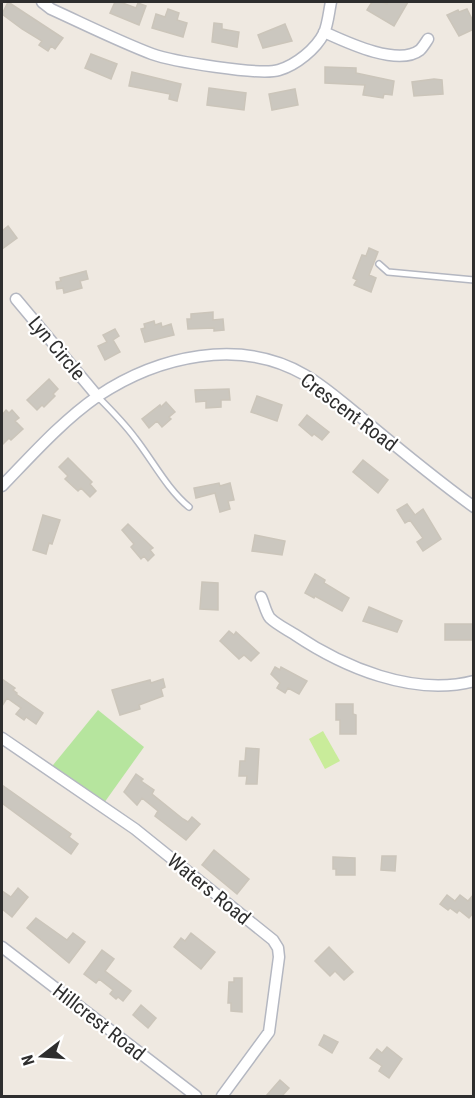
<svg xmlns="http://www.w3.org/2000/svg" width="475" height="1098" font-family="'Roboto Condensed',sans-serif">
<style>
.grass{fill:#b6e59e}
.pitch{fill:#c9ec9a}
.building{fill:#cbc7bf;stroke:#cbc5ba;stroke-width:1.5}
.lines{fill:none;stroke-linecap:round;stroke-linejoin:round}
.lane-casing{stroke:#b4b7c1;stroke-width:8}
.street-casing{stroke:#b4b7c1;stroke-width:13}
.lane{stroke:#fff;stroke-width:5}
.street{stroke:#fff;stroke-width:10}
.labels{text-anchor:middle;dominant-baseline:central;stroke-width:4.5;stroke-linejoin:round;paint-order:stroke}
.street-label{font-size:20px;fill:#2e2e2e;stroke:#fff}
</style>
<rect width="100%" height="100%" fill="#efe9e1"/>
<path class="grass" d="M 98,710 L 144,747 L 99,810 L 49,770 Z"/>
<path class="pitch" d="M 323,731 L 340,761 L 325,769 L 309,739 Z"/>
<path class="building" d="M 8,2 L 63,38 L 55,49 L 51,46 L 48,51 L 39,45 L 42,41 L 22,29 L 2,14 Z
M 115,2 L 120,2 L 136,8 L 138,3 L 146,6 L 139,25 L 110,13 Z
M 372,2 L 382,2 L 387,4 L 388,2 L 408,2 L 394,26 L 367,10 Z
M 168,9 L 179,13 L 177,20 L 187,23 L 183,37 L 152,28 L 156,14 L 165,17 Z
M 467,9 L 474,23 L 474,29 L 459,36 L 447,15 L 458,10 L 459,12 Z
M 214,23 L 222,24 L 222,29 L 239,32 L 237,47 L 212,42 Z
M 285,24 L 292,41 L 263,48 L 258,35 Z
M 91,54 L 117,64 L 111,79 L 85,68 Z
M 325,67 L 356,68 L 356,73 L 394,81 L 392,95 L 384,94 L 383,98 L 363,95 L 365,85 L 325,83 Z
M 132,72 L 181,84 L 177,101 L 169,99 L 170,94 L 129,86 Z
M 434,79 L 442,80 L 443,94 L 414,96 L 412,82 Z
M 209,88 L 246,93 L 244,110 L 207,105 Z
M 295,89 L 298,105 L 272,110 L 269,94 Z
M 8,226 L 17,238 L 2,249 L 2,231 Z
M 369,248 L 378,252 L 369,275 L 376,278 L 371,292 L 354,285 L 357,280 L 353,278 L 362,255 L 366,256 Z
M 86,271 L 88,279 L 80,281 L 82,288 L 64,293 L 63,288 L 57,289 L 56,282 L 61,281 L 60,278 Z
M 213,312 L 213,320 L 223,319 L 224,330 L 214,331 L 214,328 L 188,329 L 187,319 L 191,319 L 191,314 Z
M 154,321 L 155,325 L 161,323 L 162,327 L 171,324 L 174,335 L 145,342 L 141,329 L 145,328 L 144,324 Z
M 115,329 L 119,336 L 113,340 L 120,352 L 105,360 L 98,346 L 107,342 L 103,335 Z
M 49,379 L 58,389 L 53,394 L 55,396 L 44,407 L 42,405 L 37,410 L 27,400 Z
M 229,389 L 230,400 L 221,400 L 221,407 L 206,408 L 206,401 L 196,402 L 195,390 Z
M 257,396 L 282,405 L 277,421 L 251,412 Z
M 166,402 L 175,412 L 169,417 L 171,419 L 162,427 L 157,421 L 149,428 L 142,419 L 160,405 L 161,407 Z
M 6,410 L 9,413 L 12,410 L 19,418 L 15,421 L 23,429 L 11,440 L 9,438 L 2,445 L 2,415 Z
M 307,415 L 329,432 L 322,440 L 314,434 L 312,436 L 299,425 Z
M 68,458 L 92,482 L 90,484 L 96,491 L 90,497 L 81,488 L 78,491 L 65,479 L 68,476 L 59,467 Z
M 363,460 L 388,480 L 378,493 L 353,472 Z
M 219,483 L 220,486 L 230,483 L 234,500 L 228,501 L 230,509 L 220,512 L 215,493 L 196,498 L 194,488 Z
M 407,504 L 415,515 L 423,509 L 441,539 L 423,551 L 417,542 L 423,538 L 410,520 L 405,523 L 397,510 Z
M 43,515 L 60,520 L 52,544 L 49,543 L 46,554 L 33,550 Z
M 128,524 L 153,548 L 150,550 L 154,555 L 148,561 L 144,556 L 141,559 L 131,547 L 134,544 L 122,530 Z
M 255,535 L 285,541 L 282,555 L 252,551 Z
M 315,574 L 325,580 L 324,583 L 349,598 L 342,611 L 315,596 L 314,598 L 305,593 Z
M 202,582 L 218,583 L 218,610 L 200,609 Z
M 369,607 L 402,621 L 397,632 L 363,621 Z
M 445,624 L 473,624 L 473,640 L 445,640 Z
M 229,631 L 234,635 L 236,632 L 259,653 L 251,661 L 244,655 L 239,659 L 220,641 Z
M 275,667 L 280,670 L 281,667 L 307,681 L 299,694 L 288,688 L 285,693 L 277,688 L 280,683 L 271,674 Z
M 2,679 L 15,688 L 13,690 L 17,693 L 16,694 L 43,713 L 36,724 L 26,717 L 24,720 L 16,714 L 21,708 L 7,698 L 2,706 Z
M 163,679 L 165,687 L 161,689 L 163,696 L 139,705 L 140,709 L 120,715 L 112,690 L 150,680 L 151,683 Z
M 336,704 L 353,704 L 353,714 L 356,715 L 356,734 L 340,734 L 340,720 L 336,720 Z
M 246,748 L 259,749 L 257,784 L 246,784 L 247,776 L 239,776 L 240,761 L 245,761 Z
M 136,774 L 143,779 L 141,781 L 154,790 L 152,794 L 183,819 L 188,822 L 192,817 L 200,824 L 186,840 L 155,816 L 158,811 L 142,798 L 137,805 L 124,792 Z
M 2,785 L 71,834 L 69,837 L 78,844 L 71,854 L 2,803 Z
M 214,850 L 249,879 L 237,894 L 202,865 Z
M 382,856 L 396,856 L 395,871 L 381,870 Z
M 333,857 L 355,858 L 355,875 L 336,875 L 336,869 L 333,869 Z
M 18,888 L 28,897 L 12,917 L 2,909 L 2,891 L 11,897 Z
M 474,894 L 474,912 L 469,918 L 459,910 L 457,913 L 450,908 L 448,910 L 440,904 L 447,895 L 455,901 L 460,895 L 468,901 Z
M 36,918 L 67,940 L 73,933 L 85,942 L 69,963 L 27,928 Z
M 191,933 L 215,952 L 201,969 L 174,947 L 181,938 L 185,941 Z
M 329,947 L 353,972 L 344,980 L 335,971 L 330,976 L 315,961 Z
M 102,950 L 114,959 L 105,971 L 131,991 L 123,1001 L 118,997 L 116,999 L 110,994 L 113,990 L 99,979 L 96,983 L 84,974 Z
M 234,978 L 242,978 L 242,1012 L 231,1011 L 231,1003 L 228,1003 L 229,982 L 234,982 Z
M 141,1005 L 156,1018 L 148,1028 L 133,1015 Z
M 324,1035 L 338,1042 L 332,1053 L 319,1045 Z
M 387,1047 L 402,1059 L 389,1078 L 379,1071 L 382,1066 L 370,1058 L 377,1049 L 382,1053 Z
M 280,1080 L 289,1088 L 282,1096 L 266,1096 Z"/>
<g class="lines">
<g class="lane-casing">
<path id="lane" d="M 379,264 L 388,272 L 474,280
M 98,397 C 111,410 124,423 135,438 C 153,461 167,489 189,507"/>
</g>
<g class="street-casing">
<path id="street" d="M 42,2 L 51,9 C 84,24 118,41 152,54 C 171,61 260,76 279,70 C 296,65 316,49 324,33 C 328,24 329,11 331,2
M 324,32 C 346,42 398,67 420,50 C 423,47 426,42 428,39
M 16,299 L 98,397
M 2,486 C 32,455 62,421 98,396 C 158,356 240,337 305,375 C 326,387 344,404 363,419 C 399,449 435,479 474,507
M 261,597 C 264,603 266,613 270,618 C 276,624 286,629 294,634 C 343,667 413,697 474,681
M 2,738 L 135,829 L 273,940 L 278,948 L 279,957 L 269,1032 L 222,1096
M 2,947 L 196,1096"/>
</g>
<use href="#lane" class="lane"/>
<use href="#street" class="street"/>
</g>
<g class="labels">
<g class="street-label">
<text transform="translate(57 348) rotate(50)">Lyn Circle</text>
<text transform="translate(349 412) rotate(37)">Crescent Road</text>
<text transform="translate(209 889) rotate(39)">Waters Road</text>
<text transform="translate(99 1022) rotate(38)">Hillcrest Road</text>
</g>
</g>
<rect width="475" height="1098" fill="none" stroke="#2e2e2e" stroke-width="6"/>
<g transform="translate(42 1056) rotate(253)" stroke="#ffffff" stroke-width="4.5" paint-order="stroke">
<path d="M0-4.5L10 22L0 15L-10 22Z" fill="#2e2e2e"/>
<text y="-9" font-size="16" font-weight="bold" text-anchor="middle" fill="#2e2e2e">N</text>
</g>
</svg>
